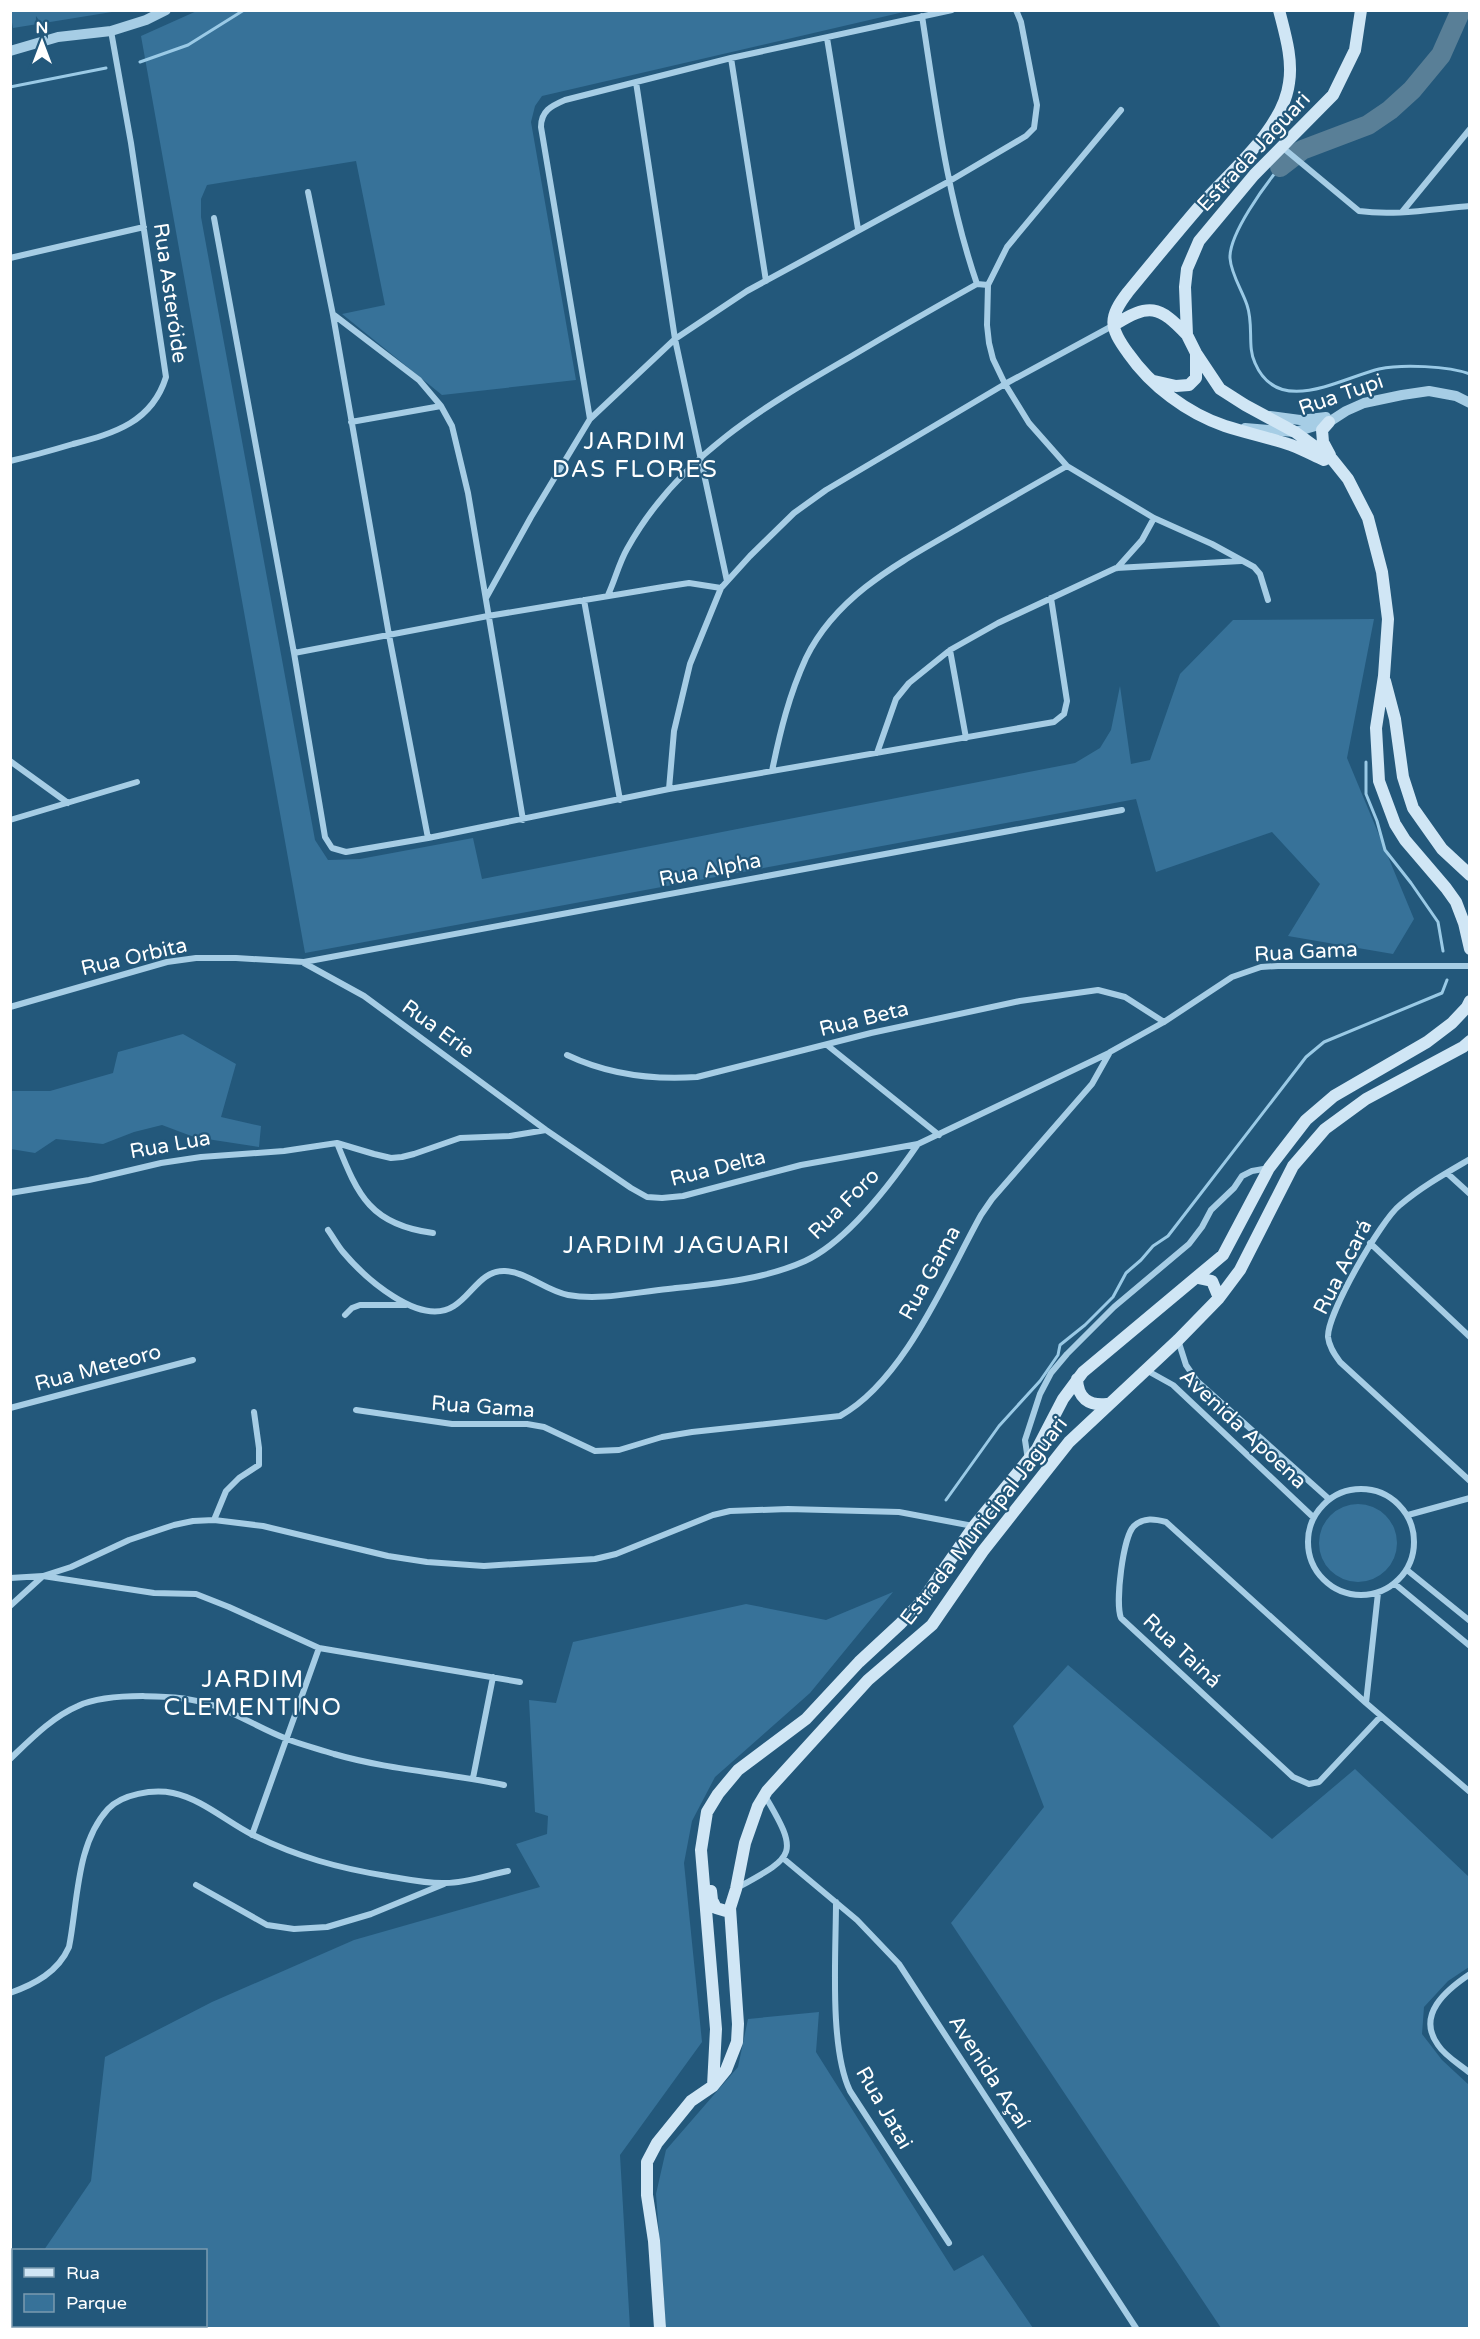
<svg xmlns="http://www.w3.org/2000/svg" width="1480" height="2339" font-family="'Varela Round',sans-serif">
<style>
.green{fill:#377299}
.lines{fill:none;stroke-linecap:round;stroke-linejoin:round}
.stream{stroke:#9acae6;stroke-width:3}
.river{stroke:#597f97;stroke-width:20}
.minor{stroke:#a6cde5;stroke-width:6}
.tertiary{stroke:#a6cde5;stroke-width:10}
.secondary{stroke:#d0e6f5;stroke-width:12}
.labels{text-anchor:middle;dominant-baseline:central;stroke-width:4.5;stroke-linejoin:round;paint-order:stroke}
.street-label{font-size:21px;fill:#fff;stroke:#23587b}
.quarter-label{font-size:24px;letter-spacing:1.5px;fill:#fff;stroke:#23587b}
</style>
<rect width="100%" height="100%" fill="#23587b"/>
<path class="green" d="M 199,10 L 908,11 L 542,96 L 535,106 L 531,122 L 576,380 L 442,395 L 342,314 L 385,305 L 356,161 L 207,185 L 201,199 L 201,217 L 315,840 L 328,860 L 360,859 L 473,838 L 482,879 L 1075,763 L 1100,748 L 1111,730 L 1120,686 L 1131,764 L 1150,760 L 1180,674 L 1233,620 L 1374,619 L 1347,758 L 1414,919 L 1393,954 L 1288,936 L 1320,884 L 1272,832 L 1156,872 L 1136,799 L 305,953 L 141,36 Z
M 10,11 L 11,10 L 118,11 L 13,28 Z
M 183,1034 L 236,1064 L 221,1117 L 261,1126 L 259,1147 L 194,1137 L 162,1125 L 134,1132 L 103,1144 L 56,1139 L 35,1153 L 11,1149 L 11,1091 L 50,1091 L 113,1073 L 118,1052 Z
M1319 1543a39 39 0 1 1 78 0a39 39 0 1 1-78 0Z
M 893,1592 L 810,1693 L 715,1777 L 692,1821 L 684,1863 L 702,2042 L 620,2155 L 630,2328 L 11,2328 L 11,2293 L 13,2290 L 14,2326 L 206,2326 L 206,2250 L 44,2250 L 91,2181 L 105,2057 L 212,2002 L 354,1940 L 540,1887 L 516,1844 L 547,1834 L 548,1816 L 535,1812 L 529,1700 L 556,1703 L 573,1642 L 746,1604 L 826,1620 Z
M 1068,1665 L 1272,1839 L 1355,1769 L 1469,1877 L 1469,1967 L 1448,1981 L 1424,2007 L 1422,2034 L 1442,2060 L 1469,2085 L 1469,2328 L 1221,2328 L 951,1923 L 1044,1807 L 1013,1726 Z
M 819,2012 L 816,2052 L 954,2271 L 983,2255 L 1033,2328 L 666,2328 L 656,2194 L 666,2150 L 738,2067 L 748,2019 Z"/>
<g class="lines">
<path class="stream" d="M 140,62 L 188,45 L 244,10
M 10,87 L 106,68
M 1280,167 C 1265,185 1229,234 1230,258 C 1231,274 1242,290 1247,305 C 1254,325 1247,347 1255,363 C 1278,417 1339,379 1379,369 C 1402,364 1448,366 1470,374
M 1366,762 L 1366,794 L 1377,821 L 1385,850 L 1411,883 L 1438,922 L 1443,951
M 946,1500 L 999,1426 L 1040,1381 L 1058,1355 L 1060,1345 L 1085,1325 L 1113,1297 L 1126,1273 L 1141,1260 L 1153,1246 L 1168,1236 L 1306,1057 L 1324,1042 L 1442,993 L 1447,980"/>
<path class="river" d="M 1280,167 L 1302,150 L 1368,125 L 1390,110 L 1412,90 L 1441,55 L 1461,10"/>
<path class="minor" d="M 922,16 C 936,106 947,197 977,284
M 827,38 L 858,229
M 731,58 L 766,281
M 636,82 L 675,339 L 727,581
M 1121,110 L 1007,247 L 988,285 L 987,325 L 989,343 L 993,359 L 1005,384 L 1029,423 L 1067,466 L 1154,518 L 1212,544 L 1254,567 L 1260,574 L 1268,600
M 1282,147 L 1359,211 C 1395,216 1433,209 1470,206
M 308,192 L 333,315 L 389,635 L 428,838
M 1402,212 L 1470,129
M 214,218 L 294,653 L 325,837 L 332,848 L 346,852 L 428,838 L 669,789 L 1054,722 L 1064,714 L 1067,701 L 1051,598
M 10,258 L 144,227
M 334,315 L 419,380 L 441,406 L 452,426 L 468,493 L 523,820
M 590,419 L 541,127 C 541,111 551,106 565,100 L 731,58 L 952,10
M 351,422 L 441,406
M 10,461 C 32,456 53,450 73,444 C 115,433 152,422 166,377 L 131,143 L 111,31
M 1117,568 L 1142,540 L 1154,518
M 608,595 C 615,580 619,563 627,549 C 678,457 763,407 850,357 C 892,332 934,308 977,284 L 988,285
M 486,598 L 531,517 L 590,419 L 675,339 L 747,291 L 948,182 L 1026,136 L 1034,128 L 1037,105 L 1021,22 L 1016,10
M 584,600 L 620,800
M 950,650 L 966,738
M 294,653 L 488,616 L 663,587 L 689,583 L 721,588
M 877,753 L 896,699 L 909,683 L 950,650 L 998,623 L 1116,568 L 1241,561
M 10,761 L 68,803
M 772,771 C 780,732 789,695 806,658 C 837,595 899,563 956,530 C 993,508 1030,487 1067,466
M 669,789 L 674,731 L 690,664 L 721,588 L 750,556 L 794,513 L 826,490 L 1005,384 L 1114,325
M 10,820 L 137,782
M 304,963 L 364,996 L 546,1130 L 631,1188 L 647,1197 L 662,1198 L 683,1196 L 801,1165 L 918,1144 L 1109,1053
M 10,1007 L 167,962 L 196,958 L 236,958 L 304,962 L 1122,810
M 827,1045 L 939,1135
M 567,1055 C 607,1074 653,1080 697,1077 L 871,1033 L 1020,1001 L 1098,990 L 1125,997 L 1164,1022
M 337,1143 C 358,1196 371,1225 433,1233
M 1470,1159 C 1446,1173 1421,1187 1400,1205 C 1381,1220 1327,1314 1328,1337 C 1329,1347 1335,1355 1340,1362 L 1470,1481
M 1447,1173 L 1470,1194
M 10,1193 L 89,1180 L 161,1163 L 201,1157 L 284,1151 L 337,1143 L 374,1154 L 391,1158 L 402,1157 L 414,1154 L 460,1138 L 510,1136 L 546,1130
M 328,1230 C 333,1237 338,1246 343,1252 C 364,1277 420,1328 454,1306 C 472,1295 481,1270 505,1271 C 527,1272 546,1291 568,1295 C 600,1301 636,1292 668,1289 C 714,1284 763,1280 805,1261 C 848,1241 892,1182 918,1144
M 1370,1243 L 1470,1337
M 345,1315 L 352,1308 L 360,1305 L 406,1305
M 1178,1340 L 1186,1365 L 1197,1381 L 1329,1499
M 1146,1370 L 1173,1385 L 1313,1517
M 10,1408 L 193,1360
M 356,1410 L 452,1424 L 527,1424 L 544,1427 L 595,1451 L 619,1450 L 662,1437 L 692,1432 L 840,1416 C 904,1381 946,1278 981,1215 L 992,1199 L 1092,1084 L 1110,1052 L 1164,1022 L 1232,977 L 1261,967 L 1278,966 L 1470,966
M 1028,1460 L 1025,1440 L 1040,1394 L 1051,1373 L 1067,1354 L 1114,1307 L 1189,1244 L 1202,1227 L 1211,1210 L 1234,1188 L 1242,1176 L 1252,1171 L 1269,1168
M1308 1542a53 53 0 1 1 106 0a53 53 0 1 1-106 0Z
M 1408,1515 L 1470,1498
M 214,1520 L 226,1491 L 239,1478 L 259,1465 L 259,1448 L 254,1412
M 1407,1570 L 1470,1621
M 10,1578 L 43,1576 L 154,1593 L 196,1594 L 229,1607 L 319,1648 L 520,1682
M 1395,1584 L 1470,1646
M 1378,1593 L 1366,1703 L 1470,1792
M 10,1606 L 43,1576 L 71,1567 L 129,1540 L 174,1525 L 193,1521 L 214,1520 L 263,1526 L 388,1556 L 427,1562 L 484,1566 L 595,1559 L 616,1554 L 713,1515 L 730,1511 L 788,1509 L 899,1512 L 973,1526
M 1366,1703 L 1166,1522 C 1155,1519 1144,1517 1134,1526 C 1123,1536 1115,1603 1121,1618 L 1293,1777 L 1309,1784 L 1319,1782 L 1381,1716
M 10,1759 C 30,1740 52,1717 78,1706 C 108,1692 182,1694 212,1705 C 238,1714 261,1729 287,1739 C 302,1745 319,1749 334,1754 C 389,1770 448,1773 504,1785
M 473,1778 L 493,1677
M 252,1835 L 319,1648
M 784,1859 L 857,1920 L 899,1964 L 1136,2328
M 196,1885 L 267,1925 L 294,1929 L 327,1927 L 371,1914 L 444,1884
M 737,1888 C 795,1856 800,1855 765,1796
M 836,1902 C 836,1953 829,2047 850,2091 L 949,2243
M 1470,1974 C 1446,1990 1416,2015 1438,2045 C 1445,2056 1459,2064 1470,2073
M 10,1993 C 35,1984 58,1972 69,1947 C 78,1902 76,1844 108,1809 C 122,1794 153,1789 173,1793 C 202,1799 227,1822 253,1835 C 298,1857 338,1868 387,1876 C 406,1879 427,1884 446,1883 C 466,1883 488,1875 508,1871"/>
<path class="tertiary" d="M 10,51 L 58,37 L 111,31 L 146,20 L 166,10
M 1270,416 L 1300,420 L 1326,417
M 1245,428 L 1295,432 L 1329,422 L 1346,411 L 1364,403 L 1402,395 L 1429,391 L 1456,396 L 1470,403"/>
<path class="secondary" d="M 1279,10 C 1285,34 1293,59 1289,83 C 1283,130 1228,173 1198,208 C 1174,236 1151,264 1128,292 C 1108,318 1109,327 1128,353 C 1151,386 1187,413 1225,426 C 1247,433 1269,438 1291,445 C 1302,449 1313,455 1324,460
M 1361,10 L 1355,50 L 1333,95 L 1254,175 L 1199,241 L 1187,269 L 1185,287 L 1187,335 L 1196,353 L 1220,389 L 1245,405 L 1295,432 L 1332,459 L 1348,479 L 1368,518 L 1382,572 L 1388,619 L 1384,676 L 1376,728 L 1379,781 L 1395,824 L 1405,840 L 1446,888 L 1456,902 L 1464,923 L 1470,949
M 1114,325 C 1149,303 1159,305 1187,335
M 1154,381 L 1176,386 L 1189,385 L 1196,378 L 1196,354
M 1329,422 L 1322,430 L 1323,442 L 1330,455
M 1385,681 L 1395,719 L 1403,777 L 1413,808 L 1442,849 L 1470,875
M 1198,1278 L 1212,1281 L 1219,1298
M 1077,1379 C 1078,1398 1088,1406 1107,1404
M 711,1891 L 712,1900 L 716,1908 L 726,1911 L 730,1908
M 713,2086 L 716,2029 L 701,1850 L 707,1812 L 718,1794 L 738,1770 L 806,1719 L 859,1662 L 900,1624 L 922,1601 L 974,1526 L 1037,1449 L 1063,1399 L 1083,1372 L 1223,1255 L 1269,1168 L 1306,1120 L 1334,1096 L 1427,1042 L 1452,1023 L 1467,1007 L 1470,1001
M 660,2328 L 654,2241 L 647,2195 L 647,2162 L 657,2143 L 691,2101 L 713,2086 L 726,2070 L 737,2042 L 738,2024 L 730,1908 L 736,1889 L 745,1843 L 758,1806 L 767,1791 L 868,1680 L 932,1625 L 983,1551 L 1069,1442 L 1178,1340 L 1219,1298 L 1240,1270 L 1293,1166 L 1325,1129 L 1366,1099 L 1463,1047 L 1470,1041"/>
</g>
<g class="labels">
<g class="street-label">
<text transform="translate(1254 152) rotate(-47)">Estrada Jaguari</text>
<text transform="translate(170 293) rotate(82)">Rua Asteróide</text>
<text transform="translate(1341 395) rotate(-19)">Rua Tupi</text>
<text transform="translate(710 870) rotate(-11)">Rua Alpha</text>
<text transform="translate(1306 952) rotate(-3)">Rua Gama</text>
<text transform="translate(134 957) rotate(-13)">Rua Orbita</text>
<text transform="translate(864 1019) rotate(-14)">Rua Beta</text>
<text transform="translate(438 1029) rotate(36)">Rua Erie</text>
<text transform="translate(170 1145) rotate(-10)">Rua Lua</text>
<text transform="translate(718 1168) rotate(-14)">Rua Delta</text>
<text transform="translate(844 1204) rotate(-45)">Rua Foro</text>
<text transform="translate(1343 1267) rotate(-63)">Rua Acará</text>
<text transform="translate(930 1273) rotate(-61)">Rua Gama</text>
<text transform="translate(98 1368) rotate(-15)">Rua Meteoro</text>
<text transform="translate(483 1407) rotate(4)">Rua Gama</text>
<text transform="translate(1243 1429) rotate(43)">Avenida Apoena</text>
<text transform="translate(984 1521) rotate(-52)">Estrada Municipal Jaguari</text>
<text transform="translate(1182 1651) rotate(43)">Rua Tainá</text>
<text transform="translate(989 2072) rotate(57)">Avenida Açaí</text>
<text transform="translate(884 2108) rotate(60)">Rua Jatai</text>
</g>
<g class="quarter-label">
<text x="635" y="441">JARDIM<tspan x="635" dy="28">DAS FLORES</tspan></text>
<text x="677" y="1245">JARDIM JAGUARI</text>
<text x="253" y="1679">JARDIM<tspan x="253" dy="28">CLEMENTINO</tspan></text>
</g>
</g>
<rect width="1480" height="2339" fill="none" stroke="#ffffff" stroke-width="24"/>
<rect x="12" y="2249" width="195" height="78" fill="#23587b" stroke="#7b9bb0" stroke-width="1.5"/>
<rect x="24" y="2268" width="30" height="9" fill="#d0e6f5" stroke="#7b9bb0" stroke-width="1.5"/>
<text x="66" y="2279" font-size="18" fill="#ffffff">Rua</text>
<rect x="24" y="2294" width="30" height="18" fill="#377299" stroke="#7b9bb0" stroke-width="1.5"/>
<text x="66" y="2309" font-size="18" fill="#ffffff">Parque</text>
<g transform="translate(42 42)" stroke="#23587b" stroke-width="4.5" paint-order="stroke">
<path d="M0-4.5L10 22L0 15L-10 22Z" fill="#ffffff"/>
<text y="-9" font-size="16" font-weight="bold" text-anchor="middle" fill="#ffffff">N</text>
</g>
</svg>
